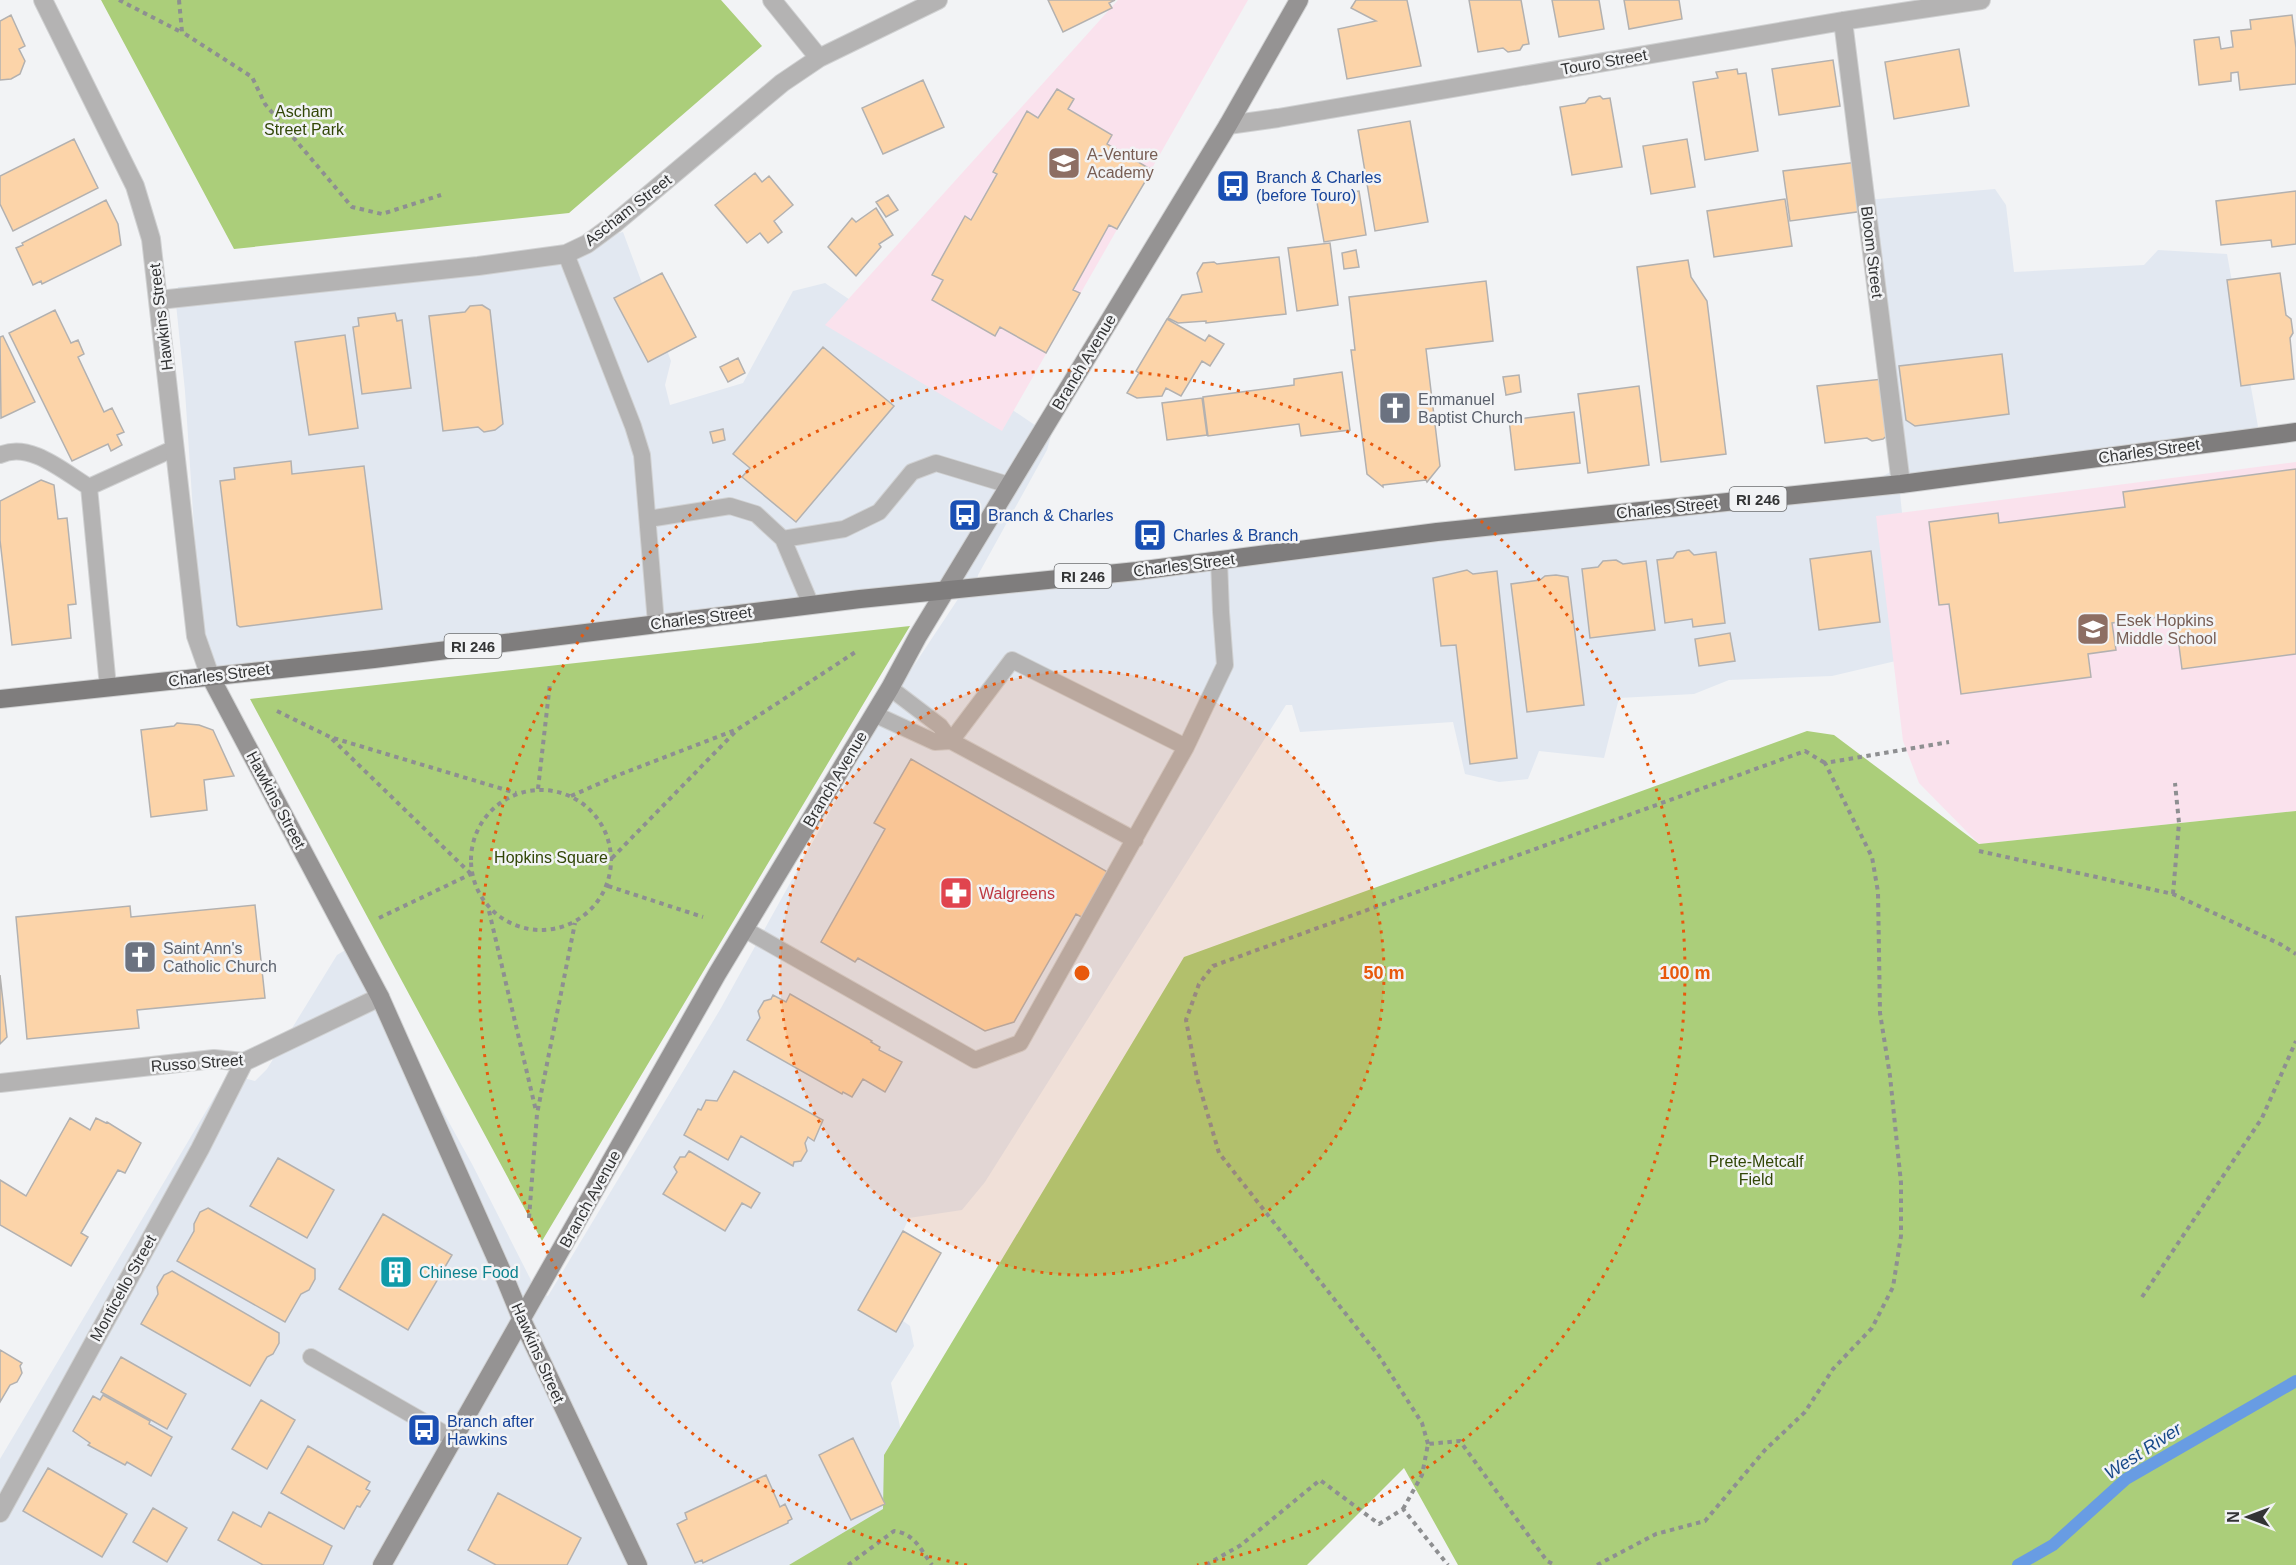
<svg xmlns="http://www.w3.org/2000/svg" width="2296" height="1565" font-family="Helvetica,sans-serif">
<style>
.built{fill:#e2e8f1}
.education{fill:#fae2ed}
.green{fill:#abce7a}
.lines{fill:none;stroke-linecap:round;stroke-linejoin:round}
.stream{stroke:#689ce3;stroke-width:12}
.building{fill:#fcd4a9;stroke:#b3b1b0;stroke-width:1.5}
.lane-casing{stroke:#d0d1d2;stroke-width:18}
.street-casing{stroke:#d0d1d2;stroke-width:20}
.secondary-casing{stroke:#d0d1d2;stroke-width:20}
.primary-casing{stroke:#d0d1d2;stroke-width:20}
.path{stroke:#8e8f91;stroke-width:4;stroke-dasharray:4.5 4.5;stroke-linecap:butt}
.lane{stroke:#b4b3b3;stroke-width:16}
.street{stroke:#b4b3b3;stroke-width:18}
.secondary{stroke:#959393;stroke-width:18}
.primary{stroke:#7f7d7d;stroke-width:18}
.ring{fill:none;stroke:#e8590c;stroke-width:3;stroke-dasharray:3 6}
.labels{text-anchor:middle;dominant-baseline:central;stroke-width:5;stroke-linejoin:round;paint-order:stroke}
.shield{fill:#f2f3f5;stroke:#6c6d6f;stroke-width:1.5}
.shield-label{font-size:15px;font-weight:bold;fill:#333435}
.street-label{font-size:16px;fill:#333435;stroke:#f2f3f5}
.park-label{font-size:16px;fill:#324707;stroke:#f2f3f5}
.education-label{font-size:16px;fill:#785e54;stroke:#f2f3f5;text-anchor:start}
.transit-label{font-size:16px;fill:#164399;stroke:#f2f3f5;text-anchor:start}
.worship-label{font-size:16px;fill:#5b616d;stroke:#f2f3f5;text-anchor:start}
.health-label{font-size:16px;fill:#be3a42;stroke:#f2f3f5;text-anchor:start}
.culture-label{font-size:16px;fill:#0d838f;stroke:#f2f3f5;text-anchor:start}
.water-label{font-size:18px;font-style:italic;fill:#174989;stroke:#f2f3f5}
.centre{fill:#e8590c;stroke:#f2f3f5;stroke-width:3}
.ring-label{font-size:18px;text-anchor:middle;font-weight:bold;fill:#e8590c;stroke:#f2f3f5;stroke-width:5;stroke-linejoin:round;paint-order:stroke}
</style>
<rect width="100%" height="100%" fill="#f2f3f5"/>
<path class="built" d="M 1995,189 L 2006,205 L 2014,272 L 2144,265 L 2158,250 L 2227,254 L 2259,432 L 1899,484 L 1917,656 L 1832,676 L 1729,680 L 1694,694 L 1619,698 L 1604,758 L 1539,751 L 1528,779 L 1499,782 L 1465,774 L 1453,722 L 1300,732 L 1292,705 L 1286,705 L 985,1182 L 962,1210 L 909,1218 L 872,1298 L 910,1326 L 914,1346 L 891,1383 L 912,1485 L 819,1565 L 0,1565 L 0,1459 L 228,1074 L 255,1081 L 267,1069 L 337,955 L 347,949 L 377,992 L 472,1164 L 537,1292 L 548,1296 L 721,1008 L 893,697 L 962,593 L 204,677 L 185,391 L 176,304 L 178,287 L 484,265 L 623,232 L 671,361 L 665,385 L 670,405 L 743,383 L 793,291 L 825,283 L 1051,436 L 1047,450 L 978,575 L 977,583 L 1872,483 L 1890,472 L 1868,246 L 1866,200 Z"/>
<path class="education" d="M 1118,0 L 1248,0 L 1002,431 L 825,325 Z
M 2296,462 L 2296,811 L 1979,844 L 1919,783 L 1903,741 L 1876,516 Z"/>
<path class="green" d="M 101,0 L 721,0 L 762,46 L 569,213 L 234,249 Z
M 910,626 L 542,1241 L 250,699 Z
M 1807,731 L 1834,735 L 1979,844 L 2296,811 L 2296,1565 L 1458,1565 L 1404,1468 L 1307,1565 L 789,1565 L 883,1509 L 884,1455 L 1184,957 Z"/>
<g class="lines">
<path class="stream" d="M 2018,1565 L 2053,1545 L 2126,1479 L 2296,1381"/>
</g>
<path class="building" d="M 1048,0 L 1115,0 L 1109,3 L 1112,8 L 1063,32 Z
M 1356,0 L 1407,0 L 1421,66 L 1347,79 L 1338,29 L 1376,21 L 1351,8 Z
M 1469,0 L 1521,0 L 1529,44 L 1523,45 L 1520,50 L 1508,52 L 1503,48 L 1478,52 Z
M 1552,0 L 1599,0 L 1604,29 L 1559,37 Z
M 1624,0 L 1679,0 L 1682,19 L 1629,29 Z
M 11,15 L 25,46 L 19,49 L 25,61 L 20,74 L 11,79 L 0,80 L 0,21 Z
M 2292,15 L 2296,48 L 2296,84 L 2240,90 L 2238,72 L 2231,73 L 2231,81 L 2199,85 L 2194,40 L 2219,37 L 2221,49 L 2233,47 L 2231,31 L 2251,29 L 2250,20 Z
M 1959,49 L 1969,106 L 1894,119 L 1885,62 Z
M 1833,60 L 1840,106 L 1779,115 L 1772,69 Z
M 1737,69 L 1738,74 L 1746,73 L 1758,151 L 1705,160 L 1693,82 L 1718,78 L 1716,72 Z
M 923,80 L 944,127 L 883,154 L 862,108 Z
M 1057,89 L 1074,99 L 1068,109 L 1112,135 L 1107,144 L 1152,170 L 1117,229 L 1109,225 L 1073,290 L 1080,293 L 1046,353 L 1000,327 L 995,336 L 932,300 L 943,280 L 932,275 L 965,216 L 971,220 L 997,174 L 993,172 L 1027,111 L 1038,118 Z
M 1600,96 L 1603,99 L 1610,98 L 1622,167 L 1572,175 L 1560,107 L 1585,103 L 1589,98 Z
M 1410,121 L 1428,222 L 1375,231 L 1358,130 Z
M 74,139 L 98,188 L 13,231 L 0,204 L 0,176 Z
M 1687,139 L 1695,187 L 1651,194 L 1643,146 Z
M 1858,162 L 1864,211 L 1790,221 L 1783,171 Z
M 755,173 L 762,182 L 769,176 L 793,205 L 774,221 L 782,232 L 768,243 L 760,233 L 747,243 L 715,205 Z
M 1359,191 L 1366,235 L 1324,242 L 1316,197 Z
M 2296,191 L 2296,244 L 2272,247 L 2271,240 L 2221,245 L 2216,201 Z
M 888,195 L 898,210 L 886,217 L 876,202 Z
M 1785,199 L 1792,246 L 1714,257 L 1707,211 Z
M 106,200 L 118,224 L 121,245 L 42,284 L 41,281 L 33,285 L 16,248 L 23,245 L 22,243 Z
M 876,208 L 893,235 L 879,244 L 881,247 L 856,276 L 828,247 L 852,218 L 856,222 Z
M 1330,243 L 1338,305 L 1297,311 L 1288,248 Z
M 1356,250 L 1359,267 L 1344,269 L 1342,253 Z
M 1279,257 L 1286,314 L 1206,323 L 1206,321 L 1178,323 L 1168,318 L 1182,295 L 1202,292 L 1197,273 L 1203,263 L 1214,262 L 1217,264 Z
M 1688,260 L 1691,277 L 1707,301 L 1726,454 L 1661,462 L 1637,267 Z
M 662,273 L 696,337 L 648,362 L 614,298 Z
M 2280,273 L 2286,315 L 2291,319 L 2293,333 L 2290,338 L 2294,379 L 2241,386 L 2227,280 Z
M 1486,281 L 1493,341 L 1426,349 L 1440,466 L 1427,482 L 1426,480 L 1383,485 L 1383,487 L 1367,474 L 1351,350 L 1355,350 L 1349,297 Z
M 482,305 L 490,310 L 503,424 L 495,430 L 484,432 L 478,427 L 443,431 L 429,316 L 465,312 L 470,306 Z
M 55,310 L 71,343 L 78,340 L 84,354 L 78,357 L 104,412 L 112,408 L 124,432 L 117,435 L 122,445 L 111,451 L 108,444 L 72,461 L 9,333 Z
M 395,313 L 397,321 L 402,320 L 411,388 L 362,394 L 353,327 L 359,326 L 358,318 Z
M 1167,319 L 1205,341 L 1209,335 L 1224,344 L 1210,366 L 1202,361 L 1181,396 L 1166,388 L 1162,396 L 1137,398 L 1127,393 L 1139,373 L 1136,371 Z
M 345,335 L 358,428 L 309,435 L 295,342 Z
M 3,336 L 35,402 L 1,418 L 0,337 Z
M 823,347 L 894,406 L 796,522 L 742,477 L 750,468 L 733,454 Z
M 2002,354 L 2009,414 L 1915,426 L 1906,420 L 1899,366 Z
M 738,358 L 745,373 L 728,382 L 720,367 Z
M 1342,372 L 1350,430 L 1301,436 L 1299,424 L 1208,436 L 1203,397 L 1294,385 L 1294,379 Z
M 1519,375 L 1521,392 L 1506,395 L 1503,377 Z
M 1883,379 L 1890,433 L 1883,439 L 1872,441 L 1867,438 L 1825,443 L 1817,386 Z
M 1639,386 L 1649,465 L 1588,473 L 1578,394 Z
M 1202,398 L 1207,435 L 1167,440 L 1162,403 Z
M 1574,412 L 1580,463 L 1515,470 L 1509,420 Z
M 723,429 L 725,440 L 713,443 L 710,432 Z
M 291,461 L 292,474 L 364,466 L 382,609 L 240,627 L 237,625 L 220,481 L 235,479 L 234,468 Z
M 2296,469 L 2296,654 L 2182,669 L 2175,615 L 2112,623 L 2116,650 L 2088,654 L 2091,677 L 1961,694 L 1949,604 L 1939,605 L 1929,522 L 1998,513 L 1999,523 L 2125,507 L 2123,492 Z
M 41,480 L 54,485 L 58,519 L 67,518 L 76,604 L 68,605 L 71,638 L 12,645 L 0,540 L 0,501 Z
M 1689,550 L 1694,555 L 1716,552 L 1725,623 L 1693,627 L 1692,619 L 1665,623 L 1657,560 L 1673,558 L 1677,552 Z
M 1871,551 L 1880,622 L 1819,630 L 1810,559 Z
M 1616,560 L 1623,564 L 1646,561 L 1655,630 L 1590,638 L 1582,569 L 1598,567 L 1603,561 Z
M 1467,570 L 1473,574 L 1497,571 L 1517,758 L 1470,764 L 1456,645 L 1441,646 L 1433,578 Z
M 1556,575 L 1568,577 L 1584,705 L 1527,712 L 1511,584 L 1540,580 L 1545,576 Z
M 1730,633 L 1735,661 L 1699,666 L 1695,639 Z
M 177,723 L 199,725 L 213,730 L 234,776 L 204,780 L 207,810 L 151,817 L 141,730 L 174,726 Z
M 911,759 L 1111,874 L 1085,919 L 1076,914 L 1014,1022 L 985,1031 L 858,958 L 855,962 L 821,942 L 885,829 L 874,823 Z
M 255,905 L 265,998 L 137,1010 L 139,1028 L 27,1039 L 16,917 L 130,906 L 131,917 Z
M 0,975 L 7,1037 L 0,1044 Z
M 790,994 L 872,1041 L 871,1042 L 880,1047 L 879,1050 L 902,1062 L 885,1092 L 863,1079 L 852,1097 L 843,1092 L 842,1094 L 747,1040 L 760,1018 L 758,1011 L 764,1001 L 771,999 L 773,995 L 786,1002 Z
M 734,1071 L 823,1120 L 814,1141 L 808,1137 L 805,1143 L 807,1151 L 801,1161 L 794,1162 L 793,1166 L 741,1136 L 728,1160 L 684,1135 L 698,1109 L 701,1110 L 706,1100 L 717,1101 Z
M 70,1118 L 90,1130 L 96,1118 L 106,1123 L 107,1122 L 141,1143 L 125,1173 L 118,1170 L 81,1233 L 88,1237 L 71,1266 L 0,1225 L 0,1180 L 26,1196 Z
M 689,1151 L 760,1193 L 751,1208 L 742,1203 L 725,1231 L 663,1194 L 677,1172 L 674,1167 L 680,1157 L 685,1157 Z
M 278,1158 L 334,1190 L 307,1238 L 250,1206 Z
M 208,1208 L 315,1269 L 315,1279 L 309,1290 L 301,1294 L 285,1322 L 177,1261 L 194,1231 L 194,1224 L 200,1212 Z
M 383,1214 L 452,1255 L 408,1330 L 339,1289 Z
M 903,1231 L 941,1253 L 896,1332 L 858,1310 Z
M 172,1271 L 279,1333 L 279,1343 L 273,1354 L 267,1357 L 250,1386 L 141,1324 L 158,1294 L 157,1287 L 164,1275 Z
M 0,1350 L 22,1363 L 20,1366 L 22,1373 L 17,1382 L 10,1385 L 0,1402 Z
M 121,1357 L 186,1394 L 167,1429 L 101,1392 Z
M 103,1395 L 150,1421 L 149,1424 L 172,1437 L 151,1476 L 127,1462 L 125,1465 L 88,1445 L 90,1443 L 73,1431 L 93,1396 L 100,1400 Z
M 261,1400 L 295,1420 L 267,1469 L 232,1449 Z
M 853,1438 L 885,1504 L 851,1520 L 819,1455 Z
M 308,1446 L 370,1482 L 366,1489 L 370,1491 L 360,1507 L 357,1506 L 344,1529 L 281,1493 Z
M 48,1468 L 127,1514 L 102,1557 L 23,1511 Z
M 766,1475 L 780,1507 L 785,1504 L 792,1519 L 788,1521 L 788,1523 L 703,1563 L 702,1560 L 695,1563 L 677,1524 L 687,1519 L 685,1513 Z
M 498,1493 L 581,1538 L 567,1565 L 496,1565 L 468,1550 Z
M 153,1508 L 187,1528 L 167,1562 L 133,1542 Z
M 233,1512 L 261,1527 L 269,1512 L 332,1546 L 323,1565 L 263,1565 L 218,1540 Z"/>
<g class="lines">
<g class="lane-casing">
<path id="lane" d="M 566,254 L 633,426 L 642,455 L 656,623
M 0,455 C 30,441 64,472 89,487
M 648,519 L 730,506 L 756,514 L 783,539 L 811,605
M 783,539 L 844,529 L 879,512 L 912,472 L 936,463 L 1009,485
M 108,687 L 89,487 L 175,448
M 890,688 L 940,726 L 951,741 L 1135,840
M 874,714 L 935,742 L 951,741 L 1012,660 L 1186,747
M 744,929 L 975,1060 L 1020,1043 L 1186,747 L 1225,665 L 1221,612 L 1219,560
M 311,1357 L 454,1439"/>
</g>
<g class="street-casing">
<path id="street" d="M 43,0 L 135,186 L 151,239 L 196,636 L 210,676
M 772,0 L 819,58
M 1843,21 L 1901,484
M 1228,125 L 1278,118 L 1843,21 L 1981,0
M 159,300 L 478,266 L 566,254 L 587,244 L 614,224 L 782,83 L 819,58 L 938,0
M 0,1083 L 214,1059 L 244,1062 L 380,997
M 0,1513 L 200,1149 L 244,1062"/>
</g>
<g class="secondary-casing">
<path id="secondary" d="M 210,676 L 380,997 L 504,1276 L 522,1320 L 638,1565
M 382,1565 L 717,974 L 890,688 L 918,636 L 1228,125 L 1299,0"/>
</g>
<g class="primary-casing">
<path id="primary" d="M 0,699 L 374,659 L 860,599 L 1137,571 L 1437,532 L 1901,484 L 2296,432"/>
</g>
<path class="path" d="M 119,0 L 181,32
M 179,0 L 182,32 L 252,77 L 265,104 L 352,207 L 382,214 L 441,195
M 277,711 L 330,737 L 516,793
M 332,739 L 470,873
M 538,789 L 550,683
M471 860a70 70 0 1 1 140 0a70 70 0 1 1-140 0Z
M 571,796 L 621,774 L 738,729 L 857,651
M 1979,851 L 2173,894 L 2280,944 L 2296,954
M 612,858 L 737,730
M 608,886 L 703,917
M 2173,894 L 2179,823 L 2175,783
M 489,911 L 536,1111
M 379,918 L 471,874
M 529,1218 L 537,1114 L 575,923
M 2142,1297 L 2262,1118 L 2296,1041
M 1428,1444 L 1422,1423 L 1379,1356 L 1219,1153 L 1197,1078 L 1186,1020 L 1199,984 L 1213,966 L 1805,751 L 1825,763
M 1403,1509 L 1422,1475 L 1428,1444 L 1460,1441 L 1547,1561 L 1555,1565
M 848,1565 L 894,1531 C 914,1533 921,1550 932,1565
M 1206,1565 L 1241,1545 L 1320,1480 L 1379,1524 L 1403,1509 L 1448,1565
M 1597,1565 L 1656,1534 L 1705,1521 L 1765,1450 L 1805,1412 L 1833,1369 L 1872,1328 L 1893,1287 L 1901,1236 L 1901,1183 L 1890,1076 L 1880,1013 L 1878,892 L 1872,857 L 1825,763 L 1949,742"/>
<use href="#lane" class="lane"/>
<use href="#street" class="street"/>
<use href="#secondary" class="secondary"/>
<use href="#primary" class="primary"/>
</g>
<circle cx="1082" cy="973" r="302" fill="#e8590c" fill-opacity=".12"/>
<g class="ring">
<circle cx="1082" cy="973" r="302"/>
<path d="M967 1565A603 603 0 1 1 1197 1565"/>
</g>
<defs>
<g id="school-square" transform="scale(1.725)"><rect x="-9" y="-9" width="18" height="18" rx="4" fill="#8d6e63" stroke="#f2f3f5"/><path d="M0-5L7-2L0 1L-7-2ZM-4 1L0 2.5L4 1V4Q0 6-4 4Z" fill="#fff"/></g>
<g id="bus-square" transform="scale(1.725)"><rect x="-9" y="-9" width="18" height="18" rx="4" fill="#1a4fb4" stroke="#f2f3f5"/><path d="M-5-6H5V4H4V6H2V4H-2V6H-4V4H-5ZM-3.5-4V0h7V-4ZM-3.5 1.2v1.5H-2V1.2ZM2 1.2v1.5H3.5V1.2Z" fill="#fff"/></g>
<g id="church-square" transform="scale(1.725)"><rect x="-9" y="-9" width="18" height="18" rx="4" fill="#6b7280" stroke="#f2f3f5"/><path d="M-1.2-6h2.4v3.5h3.3v2.4h-3.3V6h-2.4V-.1h-3.3v-2.4h3.3Z" fill="#fff"/></g>
<g id="pharmacy-square" transform="scale(1.725)"><rect x="-9" y="-9" width="18" height="18" rx="4" fill="#e0444e" stroke="#f2f3f5"/><path d="M-2-6h4v4h4v4h-4v4h-4v-4h-4v-4h4Z" fill="#fff"/></g>
<g id="building-square" transform="scale(1.725)"><rect x="-9" y="-9" width="18" height="18" rx="4" fill="#0f9aa8" stroke="#f2f3f5"/><path d="M-4-6H4V6H1V3H-1V6H-4ZM-2.5-4.3h1.7v1.8h-1.7ZM.8-4.3h1.7v1.8H.8ZM-2.5-1h1.7V.8h-1.7ZM.8-1h1.7V.8H.8Z" fill="#fff"/></g>
</defs>
<g fill-rule="evenodd">
<use href="#school-square" x="1064" y="163"/>
<use href="#bus-square" x="1233" y="186"/>
<use href="#church-square" x="1395" y="408"/>
<use href="#bus-square" x="965" y="515"/>
<use href="#bus-square" x="1150" y="535"/>
<use href="#school-square" x="2093" y="629"/>
<use href="#pharmacy-square" x="956" y="893"/>
<use href="#church-square" x="140" y="957"/>
<use href="#building-square" x="396" y="1272"/>
<use href="#bus-square" x="424" y="1430"/>
</g>
<g class="labels">
<g class="shield">
<rect x="1729.5" y="487" width="57" height="24" rx="4.5"/>
<rect x="1054.5" y="564" width="57" height="24" rx="4.5"/>
<rect x="444.5" y="634" width="57" height="24" rx="4.5"/>
</g>
<g class="shield-label">
<text x="1758" y="499">RI 246</text>
<text x="1083" y="576">RI 246</text>
<text x="473" y="646">RI 246</text>
</g>
<g class="street-label">
<text transform="translate(1604 62) rotate(-10)">Touro Street</text>
<text transform="translate(628 210) rotate(-38)">Ascham Street</text>
<text transform="translate(1872 252) rotate(83)">Bloom Street</text>
<text transform="translate(161 317) rotate(-97)">Hawkins Street</text>
<text transform="translate(1084 362) rotate(-59)">Branch Avenue</text>
<text transform="translate(2149 451) rotate(-8)">Charles Street</text>
<text transform="translate(1667 508) rotate(-6)">Charles Street</text>
<text transform="translate(1184 565) rotate(-7)">Charles Street</text>
<text transform="translate(701 618) rotate(-7)">Charles Street</text>
<text transform="translate(219 675) rotate(-7)">Charles Street</text>
<text transform="translate(835 779) rotate(-59)">Branch Avenue</text>
<text transform="translate(276 800) rotate(62)">Hawkins Street</text>
<text transform="translate(197 1063) rotate(-4)">Russo Street</text>
<text transform="translate(590 1199) rotate(-61)">Branch Avenue</text>
<text transform="translate(123 1288) rotate(-61)">Monticello Street</text>
<text transform="translate(538 1353) rotate(66)">Hawkins Street</text>
</g>
<g class="park-label">
<text x="304" y="111">Ascham<tspan x="304" dy="18">Street Park</tspan></text>
<text x="551" y="857">Hopkins Square</text>
<text x="1756" y="1161">Prete-Metcalf<tspan x="1756" dy="18">Field</tspan></text>
</g>
<g class="education-label">
<text x="1087" y="154">A-Venture<tspan x="1087" dy="18">Academy</tspan></text>
<text x="2116" y="620">Esek Hopkins<tspan x="2116" dy="18">Middle School</tspan></text>
</g>
<g class="transit-label">
<text x="1256" y="177">Branch &amp; Charles<tspan x="1256" dy="18">(before Touro)</tspan></text>
<text x="988" y="515">Branch &amp; Charles</text>
<text x="1173" y="535">Charles &amp; Branch</text>
<text x="447" y="1421">Branch after<tspan x="447" dy="18">Hawkins</tspan></text>
</g>
<g class="worship-label">
<text x="1418" y="399">Emmanuel<tspan x="1418" dy="18">Baptist Church</tspan></text>
<text x="163" y="948">Saint Ann's<tspan x="163" dy="18">Catholic Church</tspan></text>
</g>
<g class="health-label">
<text x="979" y="893">Walgreens</text>
</g>
<g class="culture-label">
<text x="419" y="1272">Chinese Food</text>
</g>
<g class="water-label">
<text transform="translate(2143 1451) rotate(-33)">West River</text>
</g>
</g>
<circle cx="1082" cy="973" r="9" class="centre"/>
<g class="ring-label">
<text x="1384" y="979">50 m</text>
<text x="1685" y="979">100 m</text>
</g>
<g transform="translate(2248 1517) rotate(270)" stroke="#f2f3f5" stroke-width="4.5" paint-order="stroke">
<path d="M0-4.5L10 22L0 15L-10 22Z" fill="#333435"/>
<text y="-9" font-size="16" font-weight="bold" text-anchor="middle" fill="#333435">N</text>
</g>
</svg>
